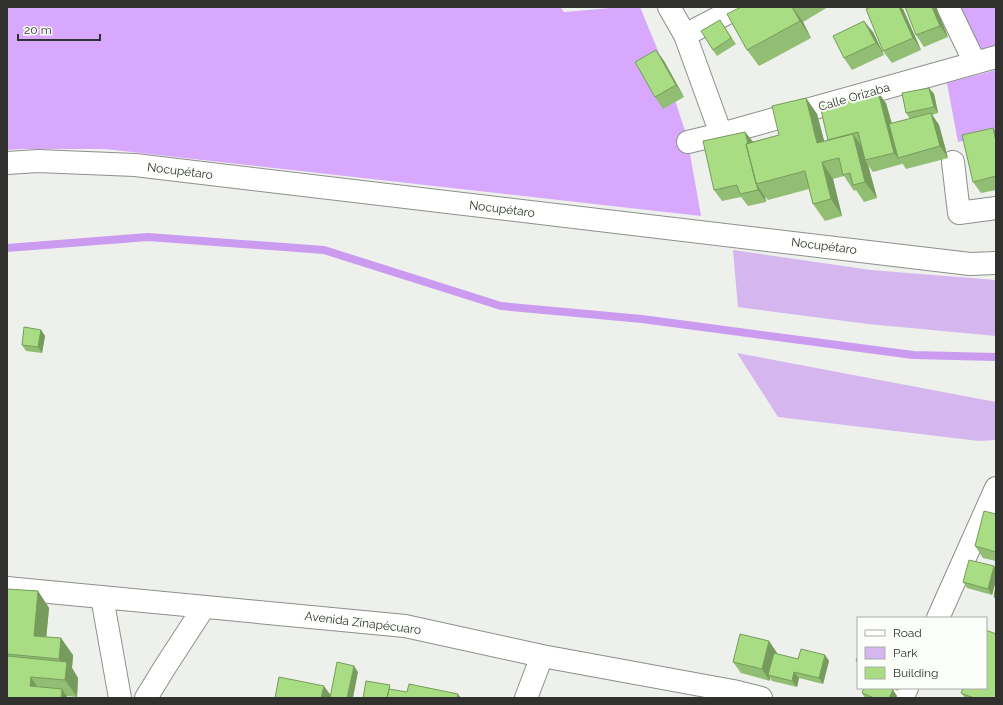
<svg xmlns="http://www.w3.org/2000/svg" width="1003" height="705" font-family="Raleway,sans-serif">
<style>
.green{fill:#d5b6ef}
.forest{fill:#d8a7fe}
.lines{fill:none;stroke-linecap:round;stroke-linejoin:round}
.stream{stroke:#cb9bf0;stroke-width:8}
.minor-casing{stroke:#8c8f8b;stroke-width:24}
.minor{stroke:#fff;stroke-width:22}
.wall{fill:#91be72}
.shaded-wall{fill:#769b5c}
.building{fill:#a9dd84;stroke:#769b5c}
.labels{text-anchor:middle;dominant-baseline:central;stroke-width:4;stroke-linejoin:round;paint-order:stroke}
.street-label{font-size:12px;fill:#30312f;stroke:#fbfef9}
</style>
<rect width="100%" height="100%" fill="#eef0ec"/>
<path class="green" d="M 733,250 L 871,270 L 996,280 L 996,336 L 868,324 L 738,307 Z
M 737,353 L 996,402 L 996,440 L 979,441 L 778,417 Z"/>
<path class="forest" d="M 7,7 L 560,7 L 564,12 L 623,7 L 640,7 L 663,63 L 687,137 L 701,216 L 105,149 L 20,149 L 7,150 Z
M 955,7 L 996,7 L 996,46 L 981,51 Z
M 996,70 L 996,134 L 958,142 L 947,83 Z"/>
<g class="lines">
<path class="stream" d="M 7,248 L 148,237 L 324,250 L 501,306 L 642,319 L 913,355 L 996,357"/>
<g class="minor-casing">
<path id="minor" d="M 669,7 L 685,35 L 721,134
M 948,7 L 975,63
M 685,35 L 739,7
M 688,142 L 721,134 L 996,57
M 953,162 L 959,213 L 996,208
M 7,163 L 38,161 L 135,165 L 970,264 L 996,263
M 7,588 L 405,626 L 542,656 L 733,691 L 761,698
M 102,597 L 120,698
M 938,618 L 996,488
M 146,698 L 165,667 L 204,607
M 526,698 L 542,656
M 902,698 L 907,688"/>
</g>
<use href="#minor" class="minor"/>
</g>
<path class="wall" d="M 741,7 L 828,7 L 803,22 L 811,38 L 759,66 L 747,50 Z
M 936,7 L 948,37 L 924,47 L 916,35 Z
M 903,9 L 921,50 L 892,63 L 883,51 Z
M 720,20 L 736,44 L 717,56 L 713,50 Z
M 873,32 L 884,55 L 852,70 L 844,58 Z
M 656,50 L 664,61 L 684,97 L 663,109 L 655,97 Z
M 929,88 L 934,94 L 938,113 L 932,115 L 939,125 L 948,158 L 906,169 L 902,163 L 902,164 L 873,172 L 868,165 L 877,198 L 864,202 L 856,190 L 854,191 L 844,176 L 833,179 L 842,216 L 825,221 L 813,204 L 809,189 L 768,200 L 765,197 L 766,202 L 748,206 L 741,197 L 722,201 L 714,190 L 745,132 L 753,142 L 779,135 L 806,98 L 817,114 L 824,141 L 828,140 L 886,103 L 892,123 L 910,119 L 906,113 Z
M 996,132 L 996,190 L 981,193 L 973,182 Z
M 41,330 L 45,336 L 42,353 L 26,351 L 22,345 Z
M 996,514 L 996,561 L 983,558 L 975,546 Z
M 996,569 L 996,581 L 992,595 L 967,588 L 963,582 Z
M 7,589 L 38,591 L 49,608 L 46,637 L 73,655 L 72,668 L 78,678 L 77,697 L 66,696 L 7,698 Z
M 769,641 L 777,653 L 777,654 L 798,659 L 825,655 L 829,661 L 823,684 L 799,678 L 797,687 L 772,681 L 770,678 L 770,681 L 741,673 L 733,662 Z
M 892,688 L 899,688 L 898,691 Z
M 893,690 L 897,696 L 896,698 L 865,698 L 862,693 Z
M 961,693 L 996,698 L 965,698 Z"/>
<path class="shaded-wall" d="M 792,7 L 803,22 L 811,38 L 800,21 Z
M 899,7 L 901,7 L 903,9 L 921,50 L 913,38 Z
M 932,7 L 936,7 L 948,37 L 940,26 Z
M 864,21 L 873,32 L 884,55 L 876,43 Z
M 656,50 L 664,61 L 684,97 L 676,85 Z
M 929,88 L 934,94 L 938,113 L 934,107 Z
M 878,92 L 886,103 L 900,157 L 898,158 L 902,164 L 894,153 Z
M 806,98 L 817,114 L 829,159 L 817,143 Z
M 931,113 L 939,125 L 948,158 L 940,146 Z
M 993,128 L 996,132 L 996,142 Z
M 745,132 L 754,143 L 757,184 Z
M 853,134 L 864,150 L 865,160 L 868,165 L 877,198 L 865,182 Z
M 822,162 L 833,179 L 842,216 L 831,199 Z
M 757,185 L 765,197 L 766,202 L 758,190 Z
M 41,330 L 45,336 L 42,353 L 38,347 Z
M 994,566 L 996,569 L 996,581 L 992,595 L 988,589 Z
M 38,591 L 49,608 L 45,652 L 34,636 Z
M 61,638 L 73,655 L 72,668 L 78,678 L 77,697 L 65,680 L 66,669 L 59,659 Z
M 769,641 L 777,653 L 771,676 L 768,675 L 770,678 L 770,681 L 762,669 Z
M 825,655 L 829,661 L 823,684 L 819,678 Z
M 354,666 L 358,672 L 353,698 L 347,698 Z
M 794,672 L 799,678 L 797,687 L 792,681 Z
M 31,677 L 42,694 L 30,686 Z
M 324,686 L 332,697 L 332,698 L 321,698 Z
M 62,689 L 68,698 L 61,698 Z
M 893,690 L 897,696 L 896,698 L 889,698 Z
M 458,694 L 461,698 L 457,698 Z"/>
<path class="building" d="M 741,7 L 792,7 L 800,21 L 747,50 L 727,14 Z
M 871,7 L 899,7 L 913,38 L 883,51 L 866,9 Z
M 905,7 L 932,7 L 940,26 L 916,35 Z
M 720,20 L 731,38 L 713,50 L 701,31 Z
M 864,21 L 876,43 L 844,58 L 833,36 Z
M 656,50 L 676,85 L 655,97 L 635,62 Z
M 929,88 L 934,107 L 906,113 L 902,93 Z
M 878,92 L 894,153 L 865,160 L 858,132 L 828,140 L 820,106 Z
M 806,98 L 817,143 L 853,134 L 865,182 L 853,185 L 850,173 L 843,175 L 839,158 L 822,162 L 831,199 L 813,204 L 805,171 L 756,184 L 746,144 L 779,135 L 772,106 Z
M 931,113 L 940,146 L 898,158 L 889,124 Z
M 993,128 L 996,142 L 996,176 L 973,182 L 962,135 Z
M 745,132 L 748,143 L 746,144 L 758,190 L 740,194 L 737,185 L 714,190 L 703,141 Z
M 24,327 L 41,330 L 38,347 L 22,345 Z
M 984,511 L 996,514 L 996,552 L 975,546 Z
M 969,560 L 994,566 L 988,589 L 963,582 Z
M 996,585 L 996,598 L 994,597 Z
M 7,589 L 38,591 L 34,636 L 61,638 L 59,659 L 7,654 Z
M 986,630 L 996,634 L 996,698 L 974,698 L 961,693 L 963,688 L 986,688 Z
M 740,634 L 769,641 L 762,669 L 733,662 Z
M 801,649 L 825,655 L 819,678 L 794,672 L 792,681 L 768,675 L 774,653 L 798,659 Z
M 7,656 L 67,662 L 65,680 L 31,677 L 30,686 L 62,689 L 61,698 L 7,698 Z
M 858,656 L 858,662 L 856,661 Z
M 337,662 L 354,666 L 347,698 L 330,698 Z
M 279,677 L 324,686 L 321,698 L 275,698 Z
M 366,681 L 390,685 L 387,698 L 363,698 Z
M 409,684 L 458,694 L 457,698 L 387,698 L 389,689 L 407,692 Z
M 864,688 L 889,688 L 893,690 L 889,698 L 874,698 L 862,693 Z"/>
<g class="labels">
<g class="street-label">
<text transform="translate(854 97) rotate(-16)">Calle Orizaba</text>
<text transform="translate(180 171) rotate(7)">Nocupétaro</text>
<text transform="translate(502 209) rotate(7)">Nocupétaro</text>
<text transform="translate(824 246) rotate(7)">Nocupétaro</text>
<text transform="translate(363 623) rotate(7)">Avenida Zinapécuaro</text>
</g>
</g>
<rect width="1003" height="705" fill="none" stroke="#30312f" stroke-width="16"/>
<rect x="857" y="617" width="130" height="72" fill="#fbfef9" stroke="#aaaca8"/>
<rect x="865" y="630" width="20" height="6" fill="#ffffff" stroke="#aaaca8"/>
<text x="893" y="637" font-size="12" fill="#30312f">Road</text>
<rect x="865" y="647" width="20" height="12" fill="#d5b6ef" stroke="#aaaca8"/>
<text x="893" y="657" font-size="12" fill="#30312f">Park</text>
<rect x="865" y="667" width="20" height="12" fill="#a9dd84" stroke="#aaaca8"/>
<text x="893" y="677" font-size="12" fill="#30312f">Building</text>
<path d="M18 34v6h82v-6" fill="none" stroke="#30312f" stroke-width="2"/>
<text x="24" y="34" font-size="12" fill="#30312f" stroke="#fbfef9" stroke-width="3" paint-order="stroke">20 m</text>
</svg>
